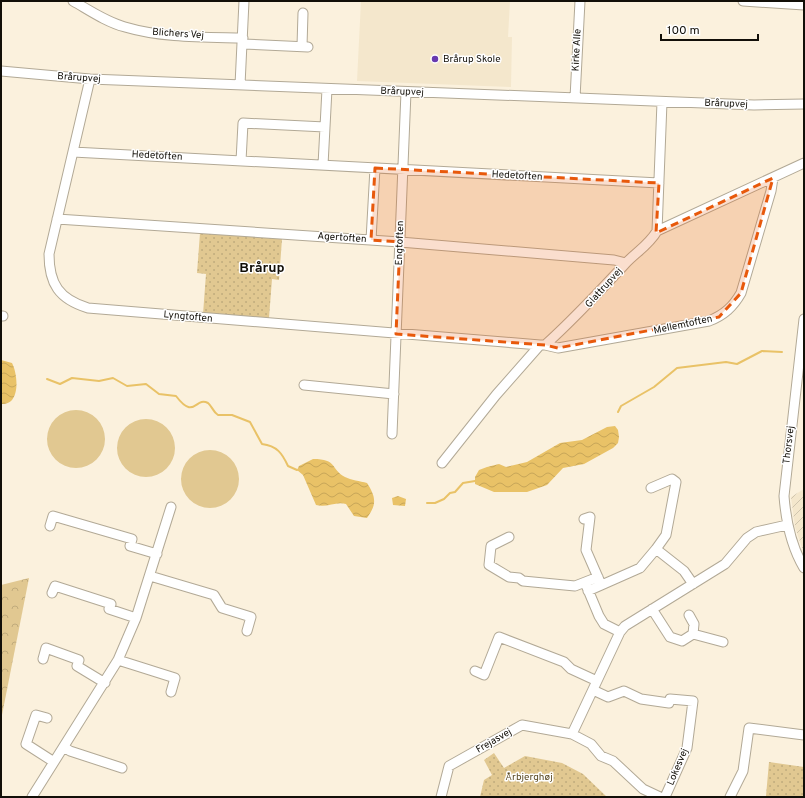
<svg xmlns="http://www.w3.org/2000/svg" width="805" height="798" font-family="Overpass,sans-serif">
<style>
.built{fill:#f4e7cc}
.industrial{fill:url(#industrial-furrows)}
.forest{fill:url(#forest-crowns)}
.park{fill:url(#park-dots)}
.garden{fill:#e1c891}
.water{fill:url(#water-waves)}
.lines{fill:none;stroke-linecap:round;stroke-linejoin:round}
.stream{stroke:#e9c267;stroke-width:2}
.minor-casing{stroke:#b2a996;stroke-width:11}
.minor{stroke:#fff;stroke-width:9}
.marked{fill:#e8590c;fill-opacity:0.2;stroke:#e8590c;stroke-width:3;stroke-dasharray:8 5;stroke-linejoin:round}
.poi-dot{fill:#6739b0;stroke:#fff;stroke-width:1.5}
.labels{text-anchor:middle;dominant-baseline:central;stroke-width:3;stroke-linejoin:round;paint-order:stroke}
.street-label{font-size:10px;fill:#120f08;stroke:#fff}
.poi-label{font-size:10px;fill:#120f08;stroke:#fff;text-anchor:start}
.park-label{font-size:10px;fill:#594922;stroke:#fff}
.district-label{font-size:14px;font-weight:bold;fill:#120f08;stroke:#fff}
</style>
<defs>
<pattern id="industrial-furrows" width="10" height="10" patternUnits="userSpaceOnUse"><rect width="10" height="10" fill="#f4e7cc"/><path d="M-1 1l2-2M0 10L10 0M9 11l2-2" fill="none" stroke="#d0c5ae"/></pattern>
<pattern id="forest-crowns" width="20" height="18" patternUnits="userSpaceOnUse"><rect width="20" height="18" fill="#e1c891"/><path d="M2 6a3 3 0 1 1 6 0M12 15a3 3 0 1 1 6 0" fill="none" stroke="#c0ab7c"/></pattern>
<pattern id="park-dots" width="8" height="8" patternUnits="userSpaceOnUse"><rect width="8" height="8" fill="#e1c891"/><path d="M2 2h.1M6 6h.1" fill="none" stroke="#c0ab7c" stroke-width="1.8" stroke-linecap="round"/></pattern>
<pattern id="water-waves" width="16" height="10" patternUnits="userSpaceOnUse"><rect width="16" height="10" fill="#e9c267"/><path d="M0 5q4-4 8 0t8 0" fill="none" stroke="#c7a658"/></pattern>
</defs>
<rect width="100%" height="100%" fill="#fbf1dd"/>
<path class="built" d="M 361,1 L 510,1 L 508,37 L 512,37 L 511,87 L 357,81 Z"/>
<path class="industrial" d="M 804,489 L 804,554 L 795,527 L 791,497 Z"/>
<path class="forest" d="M 29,578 L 1,720 L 1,585 Z"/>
<path class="park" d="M 200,233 L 282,239 L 279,280 L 272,279 L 269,318 L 203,314 L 206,274 L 197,273 Z
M 494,753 L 504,768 L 525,756 L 562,763 L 583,774 L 607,797 L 480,797 L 484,780 L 492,775 L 484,760 Z
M 769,762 L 804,767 L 804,797 L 766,796 Z"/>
<path class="garden" d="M47 439a29 29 0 1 1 58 0a29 29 0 1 1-58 0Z
M117 448a29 29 0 1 1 58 0a29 29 0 1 1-58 0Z
M181 479a29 29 0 1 1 58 0a29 29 0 1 1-58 0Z"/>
<path class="water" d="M 1,360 L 12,363 C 18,374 21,406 1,404 Z
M 615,426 L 618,430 L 619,437 L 618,443 L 613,448 L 584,464 L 563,468 L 547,485 L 527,492 L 494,492 L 475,484 L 475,477 L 479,470 L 487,467 L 499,464 L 506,467 L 527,462 L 560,443 L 582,440 L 607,427 Z
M 313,459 C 338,459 330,469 345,477 C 351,480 360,481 367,483 C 376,497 377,504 367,518 L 354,516 L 346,504 C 336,501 327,508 316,505 L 303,475 L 297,470 L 299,466 Z
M 398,496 L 406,499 L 405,506 L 393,505 L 392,498 Z"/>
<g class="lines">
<path class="stream" d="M 47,379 L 60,384 L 72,378 L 99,381 L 113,378 L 127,386 L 146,384 L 159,394 L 176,396 C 195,421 195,396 208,403 C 212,406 213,412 218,415 L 232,415 L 250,422 L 262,444 C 277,446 282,453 288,466 L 297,470
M 618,412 L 621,406 L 654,387 L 677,368 L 726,362 L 737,364 L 762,351 L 782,352
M 427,503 L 435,503 L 444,499 L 450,493 L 455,492 L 463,483 L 475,481"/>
<g class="minor-casing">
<path id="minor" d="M 73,1 C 89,10 106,22 125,27 C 162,38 203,37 243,38
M 743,1 L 804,5
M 243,44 L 308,47
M 302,46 L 303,13
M 1,71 L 90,79 L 754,105 L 804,104
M 90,79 L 49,254 C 49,284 59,299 88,308 L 540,345
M 240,85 L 244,1
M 575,98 L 580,1
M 73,152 L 659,183
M 241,161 L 243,123 L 325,127
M 323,165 L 327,89
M 57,219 L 400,242 L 614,260 L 626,263
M 657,231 L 662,102
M 371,240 L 375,168
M 1,316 L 3,316
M 804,319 L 784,496 C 786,522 791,546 804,568
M 545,345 L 558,348 L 709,321 C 724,315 733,307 741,293 L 771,191 L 773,178
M 304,385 L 394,394
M 392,434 L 406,92
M 442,463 L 496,395 L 540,345 L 545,345 C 574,319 599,292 625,264 C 635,253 649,245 657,231 L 804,163
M 584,519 L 590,517 L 586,550 L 600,582
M 50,526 L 53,516 L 132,539 L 130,546 L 157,554
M 509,537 L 491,546 L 489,565 L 509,577 L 519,578 L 523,581 L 575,586 L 598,577
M 656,549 L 684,571 L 693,584
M 150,576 L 214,595 L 222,608 L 251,617 L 247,631
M 586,585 L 599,616 L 604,624 L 620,632
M 588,591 L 640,568 L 656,549 L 666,535 L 676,482 L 672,479 L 651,488
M 52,593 L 55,586 L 111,604 L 109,609 L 136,618
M 652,609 L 670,637 L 682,641 L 693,634 L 694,624 L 689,615
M 693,634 L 723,642
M 43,659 L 46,648 L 79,660 L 77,666 L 105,683
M 118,660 L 175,678 L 171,692
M 475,671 L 484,675 L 499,637 L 564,662 L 571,669 L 597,681
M 593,690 L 608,697 L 624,691 L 641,699 L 669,703 L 670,699 L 693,701 L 687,748 L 665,797
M 47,718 L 36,715 L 26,744 L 54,762
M 64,747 L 70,751 L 122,768
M 32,797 L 118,660 L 136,618 L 171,507
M 441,797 L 449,766 L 522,725 L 572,734
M 660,797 L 643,789 L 613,761 L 601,756 L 591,744 L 572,734 L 620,632 L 625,626 L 725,564 L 747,538 L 756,532 L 787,525
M 730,797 L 743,771 L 749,728 L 804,735"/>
</g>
<use href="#minor" class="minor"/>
</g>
<path class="marked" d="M 375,168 L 659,183 L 656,233 L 773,178 L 741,293 L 719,317 L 558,348 L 545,345 L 396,334 L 400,242 L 371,240 Z"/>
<circle class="poi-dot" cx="435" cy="59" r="4"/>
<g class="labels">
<g class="street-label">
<text transform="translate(178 34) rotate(4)">Blichers Vej</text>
<text transform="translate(577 50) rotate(-87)">Kirke Alle</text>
<text transform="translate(79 78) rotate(4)">Brårupvej</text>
<text transform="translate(402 92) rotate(2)">Brårupvej</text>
<text transform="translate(726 104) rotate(2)">Brårupvej</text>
<text transform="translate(157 156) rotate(3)">Hedetoften</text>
<text transform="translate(517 176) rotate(3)">Hedetoften</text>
<text transform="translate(342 238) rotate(4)">Agertoften</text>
<text transform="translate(400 243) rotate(-88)">Engtoften</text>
<text transform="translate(604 288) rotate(-48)">Glattrupvej</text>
<text transform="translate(188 317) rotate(5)">Lyngtoften</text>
<text transform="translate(683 325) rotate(-12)">Mellemtoften</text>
<text transform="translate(789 445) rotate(-83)">Thorsvej</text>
<text transform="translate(494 741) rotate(-30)">Frejasvej</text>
<text transform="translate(678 767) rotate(-67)">Lokesvej</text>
</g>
<g class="poi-label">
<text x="443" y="59">Brårup Skole</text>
</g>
<g class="park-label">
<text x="529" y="777">Årbjerghøj</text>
</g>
<g class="district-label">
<text x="262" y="268">Brårup</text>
</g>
</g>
<rect width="805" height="798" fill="none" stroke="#120f08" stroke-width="4"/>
<path d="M661 34v6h97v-6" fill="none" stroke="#120f08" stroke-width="2"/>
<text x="667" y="34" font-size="12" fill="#120f08" stroke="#ffffff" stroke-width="3" paint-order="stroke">100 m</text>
</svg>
